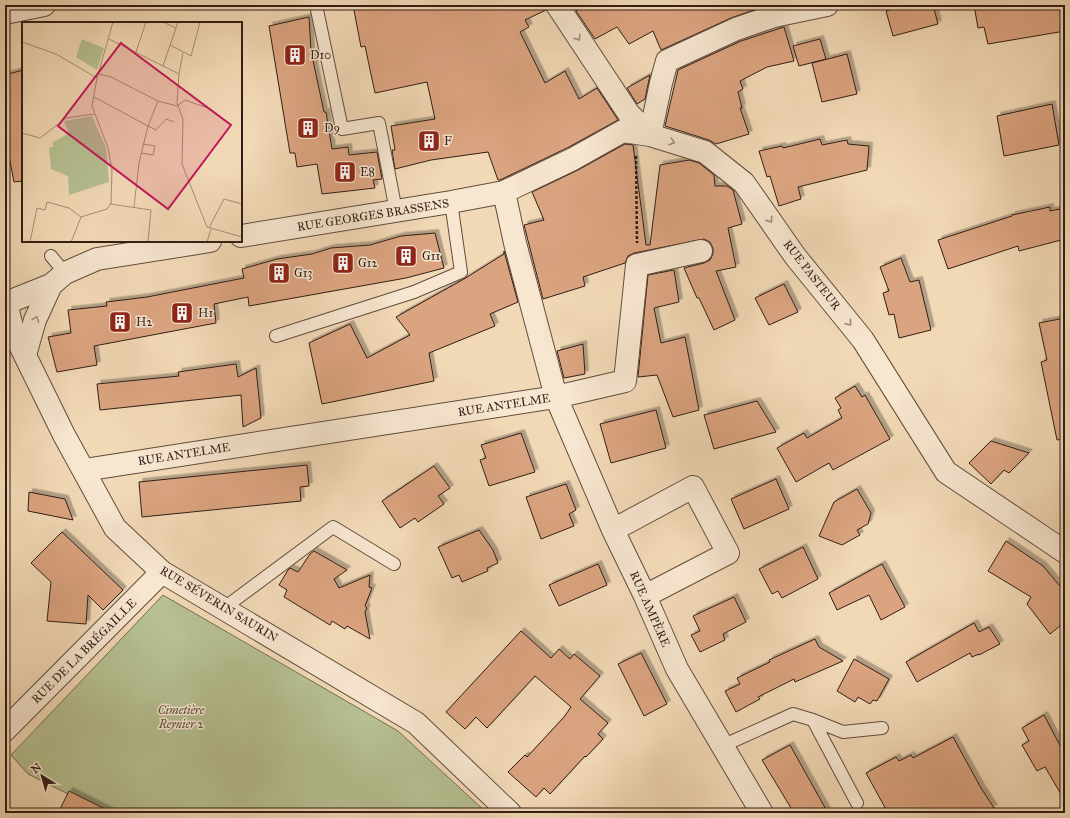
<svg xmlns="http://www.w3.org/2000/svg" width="1070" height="818" font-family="'IM FELL Great Primer',serif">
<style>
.green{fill:#b6c092;stroke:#746e54}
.building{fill:#dba480;stroke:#311d16;filter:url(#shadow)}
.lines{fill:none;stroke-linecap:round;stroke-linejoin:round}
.service-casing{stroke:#614c3e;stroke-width:14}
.minor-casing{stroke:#614c3e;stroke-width:24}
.tertiary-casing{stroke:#614c3e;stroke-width:24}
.path{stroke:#311d16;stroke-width:2.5;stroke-dasharray:3 2;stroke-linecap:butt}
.service{stroke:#f7e6d0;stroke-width:12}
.minor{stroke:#f7e6d0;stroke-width:22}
.tertiary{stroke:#f7e6d0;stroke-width:22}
.oneway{stroke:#9e8c7c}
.labels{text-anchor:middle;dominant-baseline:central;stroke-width:3;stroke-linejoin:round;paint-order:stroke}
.poi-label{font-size:12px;fill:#311d16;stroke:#f7e6d0;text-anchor:start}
.street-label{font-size:12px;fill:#311d16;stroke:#f7e6d0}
.park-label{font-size:12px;font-style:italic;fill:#594e3b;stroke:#f7e6d0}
.inset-road{fill:none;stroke:#a58e76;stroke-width:1}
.view{fill:#c2185b;fill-opacity:0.15;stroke:#c2185b;stroke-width:2}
.inset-edge{fill:none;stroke:#311d16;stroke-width:2}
</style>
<defs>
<filter id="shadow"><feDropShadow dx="3.5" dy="-3.5" stdDeviation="0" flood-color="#0004"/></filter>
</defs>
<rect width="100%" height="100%" fill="#f2d9b6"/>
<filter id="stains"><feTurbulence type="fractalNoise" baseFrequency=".005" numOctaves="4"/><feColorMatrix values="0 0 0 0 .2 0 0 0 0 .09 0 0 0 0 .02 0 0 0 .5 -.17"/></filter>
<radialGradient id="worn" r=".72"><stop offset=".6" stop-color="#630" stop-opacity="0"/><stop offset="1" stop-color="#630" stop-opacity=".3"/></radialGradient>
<path class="green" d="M 163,595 L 398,731 L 487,813 L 94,813 L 96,808 L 28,774 L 11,755 Z"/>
<path class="building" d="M 353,5 L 545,5 L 546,10 L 525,20 L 529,27 L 520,32 L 545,83 L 565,71 L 579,99 L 597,88 L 618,120 L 567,148 L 500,180 L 498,180 L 488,152 L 431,160 L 395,169 L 392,150 L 395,150 L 391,126 L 435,119 L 427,82 L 375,93 L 365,46 L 361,47 Z
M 585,5 L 768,5 L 731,18 L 661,50 L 653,31 L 629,44 L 617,27 L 595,39 L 576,11 Z
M 906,5 L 933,5 L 938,24 L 893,36 L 886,11 Z
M 974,5 L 1065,5 L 1065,31 L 988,44 L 984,27 L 978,28 Z
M 309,17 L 311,51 L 324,112 L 326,112 L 332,149 L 348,147 L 349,155 L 377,152 L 382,179 L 373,180 L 375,188 L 322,194 L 317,164 L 297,167 L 295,153 L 290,153 L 269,26 Z
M 784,27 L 794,61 L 767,67 L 740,81 L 743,89 L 738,92 L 742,108 L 740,108 L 749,134 L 716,144 L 709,140 L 665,126 L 678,70 L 741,41 Z
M 820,39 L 826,59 L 799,66 L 793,46 Z
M 847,54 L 857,94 L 822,102 L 812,63 Z
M 23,70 L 23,181 L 14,182 L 5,135 L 5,75 Z
M 650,75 L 645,99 L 637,104 L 627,88 Z
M 1052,104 L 1059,145 L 1004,156 L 997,116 Z
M 820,139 L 822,145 L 847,140 L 848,144 L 869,146 L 867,170 L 798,187 L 801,199 L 779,206 L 770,176 L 767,177 L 759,151 L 782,146 L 783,148 Z
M 625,144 L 633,145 L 646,245 L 650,245 L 660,165 L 689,160 L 699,163 L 714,175 L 715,186 L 727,186 L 733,190 L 742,224 L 728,228 L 736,267 L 716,271 L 735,320 L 714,330 L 699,298 L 697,298 L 684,268 L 704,263 L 710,260 L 713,254 L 713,248 L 710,242 L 704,239 L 634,253 L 628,256 L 625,263 L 583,277 L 585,286 L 543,299 L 524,225 L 544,220 L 532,192 L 578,170 Z
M 1050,207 L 1050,211 L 1065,208 L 1065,239 L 1019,251 L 1018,246 L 948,269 L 938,240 L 1012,216 L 1012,215 Z
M 435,233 L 444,268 L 406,278 L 249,306 L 248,297 L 214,304 L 216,323 L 94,346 L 97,365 L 57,372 L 48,337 L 71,333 L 68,310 L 107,306 L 106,302 L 147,297 L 244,278 L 242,269 L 277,259 L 312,254 L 331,248 L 370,245 L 401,236 Z
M 504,251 L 518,302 L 490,314 L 495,326 L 429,353 L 434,381 L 322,404 L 309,343 L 350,324 L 367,358 L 410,335 L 396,317 L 464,279 L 504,254 Z
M 901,258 L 910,282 L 919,280 L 931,330 L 899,338 L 894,314 L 889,315 L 883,293 L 889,291 L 880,267 Z
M 674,270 L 679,302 L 654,308 L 661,343 L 685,337 L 699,410 L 673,417 L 657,375 L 638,377 L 648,275 Z
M 784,284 L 798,312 L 769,325 L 755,298 Z
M 1065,318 L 1065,439 L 1057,440 L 1041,362 L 1047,360 L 1039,323 Z
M 583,344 L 585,374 L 564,378 L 557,351 Z
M 236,364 L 238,377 L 256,368 L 261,418 L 243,427 L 241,395 L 100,410 L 97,384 L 179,376 L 178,372 Z
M 855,386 L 862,397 L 865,395 L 890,439 L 833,470 L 829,463 L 796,482 L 777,448 L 804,433 L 807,438 L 842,418 L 838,410 L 841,408 L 835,398 Z
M 757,401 L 776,432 L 714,449 L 704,415 Z
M 656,410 L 666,448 L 611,463 L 600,424 Z
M 521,433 L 535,472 L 489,486 L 480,460 L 486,458 L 481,445 Z
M 991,441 L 1029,453 L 1009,473 L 1004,470 L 991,484 L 969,463 Z
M 307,465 L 309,486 L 300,487 L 301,501 L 142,517 L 139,482 Z
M 434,466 L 450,488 L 438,496 L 444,504 L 418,522 L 415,518 L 400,528 L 382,501 Z
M 776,479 L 789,509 L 744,529 L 731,499 Z
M 566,484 L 576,510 L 569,514 L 574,526 L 541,539 L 526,497 Z
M 857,489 L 871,513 L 868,524 L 857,530 L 860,535 L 842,545 L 819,536 L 834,502 Z
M 29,492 L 65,499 L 73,520 L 28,511 Z
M 479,530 L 493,550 L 498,563 L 487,568 L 488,571 L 462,582 L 459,575 L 452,578 L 438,547 Z
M 62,532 L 123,590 L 103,610 L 88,595 L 86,624 L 47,621 L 51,582 L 31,563 Z
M 1006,541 L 1043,566 L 1065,592 L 1065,622 L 1050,634 L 1027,604 L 1031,597 L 988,571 Z
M 803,547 L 818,579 L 782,598 L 778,591 L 772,594 L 759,569 Z
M 314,551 L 347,570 L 334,579 L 339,588 L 370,575 L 369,587 L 372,588 L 365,606 L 367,608 L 365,612 L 370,639 L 347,626 L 345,629 L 332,621 L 330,625 L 284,597 L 287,590 L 279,585 L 288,570 L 290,568 L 298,572 L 310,554 Z
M 598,564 L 607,585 L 559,606 L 549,585 Z
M 882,564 L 905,607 L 881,620 L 869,595 L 837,610 L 829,593 Z
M 734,597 L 746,622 L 723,634 L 725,640 L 700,652 L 691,635 L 700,631 L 693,616 Z
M 974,623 L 979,632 L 989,627 L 1000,644 L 979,655 L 979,654 L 972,657 L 970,653 L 917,682 L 906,662 Z
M 521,631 L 551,658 L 559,649 L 570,659 L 574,654 L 600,676 L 580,699 L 608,723 L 598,734 L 603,739 L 586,757 L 585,756 L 550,794 L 544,788 L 536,797 L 508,772 L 525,755 L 527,757 L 564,717 L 571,707 L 535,676 L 487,728 L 476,717 L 465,729 L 446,712 Z
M 815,639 L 819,647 L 843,661 L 795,682 L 794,679 L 758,697 L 760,699 L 736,712 L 725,691 L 740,684 L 737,678 L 770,662 L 769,660 Z
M 641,653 L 667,704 L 644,716 L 618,664 Z
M 854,659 L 889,679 L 877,701 L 873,700 L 870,704 L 858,697 L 855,702 L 837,691 Z
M 1044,715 L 1065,755 L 1065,801 L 1045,767 L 1037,771 L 1022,745 L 1029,741 L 1022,728 Z
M 953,737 L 981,788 L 994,808 L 983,813 L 888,813 L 866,773 L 896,757 L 899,761 L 911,755 L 913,758 Z
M 790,745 L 828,813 L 794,813 L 762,760 Z
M 69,791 L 113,813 L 58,813 Z"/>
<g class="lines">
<g class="service-casing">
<path id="service" d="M 316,5 L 342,129 L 379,123 L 396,211
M 51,256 L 65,273
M 276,336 L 414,292 L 461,272 L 451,202
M 224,608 L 333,527 L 394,564
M 813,720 L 843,732 L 882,728
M 722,746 L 793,714 L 813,720 L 857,803"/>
</g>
<g class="minor-casing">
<path id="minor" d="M 557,5 L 629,114 L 650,135 L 705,152 L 744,183 L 795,256 L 863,340 L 946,472 L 1065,552
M 5,13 L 44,5
M 241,236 L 451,202 L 504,192
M 701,251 L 637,265 L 625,381 L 556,397 L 613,530 L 645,596 L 677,669 L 762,813
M 6,303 L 51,285 L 65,273 L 97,259 L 210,241
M 25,355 L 35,320 L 51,285
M 84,470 L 556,397 L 515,243 L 504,192 L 573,159 L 623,131 L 650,135 L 661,83 L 667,61 L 736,29 L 774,16 L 827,5
M 613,530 L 693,487 L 728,553 L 645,596
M 5,730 L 162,572"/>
</g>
<g class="tertiary-casing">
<path id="tertiary" d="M 5,299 L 13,331 L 64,435 L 115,528 L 162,572 L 416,723 L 510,813"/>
</g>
<path class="path" d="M 636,156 L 637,243"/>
<use href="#service" class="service"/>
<use href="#minor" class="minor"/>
<use href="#tertiary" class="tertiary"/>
</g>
<defs><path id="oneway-chevron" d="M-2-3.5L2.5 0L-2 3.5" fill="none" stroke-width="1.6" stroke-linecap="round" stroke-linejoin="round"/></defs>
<g class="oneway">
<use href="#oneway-chevron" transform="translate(578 38) rotate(56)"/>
<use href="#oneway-chevron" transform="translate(672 142) rotate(18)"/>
<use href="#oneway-chevron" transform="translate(770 220) rotate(55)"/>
<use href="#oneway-chevron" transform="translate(36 319) rotate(-69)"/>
<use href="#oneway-chevron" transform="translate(849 323) rotate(51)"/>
</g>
<defs>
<g id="building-square" transform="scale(1.15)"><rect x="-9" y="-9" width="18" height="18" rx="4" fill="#8f2418" stroke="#f7e6d0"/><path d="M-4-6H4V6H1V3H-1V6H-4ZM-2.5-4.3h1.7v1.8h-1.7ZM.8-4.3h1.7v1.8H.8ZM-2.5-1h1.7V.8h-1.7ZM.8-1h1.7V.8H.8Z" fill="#fff"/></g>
</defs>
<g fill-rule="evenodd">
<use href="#building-square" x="295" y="55"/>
<use href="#building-square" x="308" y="128"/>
<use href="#building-square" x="429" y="141"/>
<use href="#building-square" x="345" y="172"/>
<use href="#building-square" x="406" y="256"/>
<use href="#building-square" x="343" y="263"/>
<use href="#building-square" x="279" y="273"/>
<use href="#building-square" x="182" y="313"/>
<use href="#building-square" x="120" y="322"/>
</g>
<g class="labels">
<g class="poi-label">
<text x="310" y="55">D10</text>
<text x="324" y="128">D9</text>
<text x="444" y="141">F</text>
<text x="360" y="172">E8</text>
<text x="422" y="256">G11</text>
<text x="358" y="263">G12</text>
<text x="294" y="273">G13</text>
<text x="198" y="313">H1</text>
<text x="136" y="322">H2</text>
</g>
<g class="street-label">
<text transform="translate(373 215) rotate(-9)">RUE GEORGES BRASSENS</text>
<text transform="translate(812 275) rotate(52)">RUE PASTEUR</text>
<text transform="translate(504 405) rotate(-9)">RUE ANTELME</text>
<text transform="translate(184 454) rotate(-9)">RUE ANTELME</text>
<text transform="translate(219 604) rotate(31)">RUE SÉVERIN SAURIN</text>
<text transform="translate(650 609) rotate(66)">RUE AMPÈRE</text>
<text transform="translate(84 651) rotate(-45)">RUE DE LA BRÉGAILLE</text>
</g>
<g class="park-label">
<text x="181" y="710">Cimetière<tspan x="181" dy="14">Reynier 2</tspan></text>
</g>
</g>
<g transform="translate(22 22)">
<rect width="220" height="220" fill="#f2d9b6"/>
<path d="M 60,17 L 82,26 L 75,48 L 54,35 ZM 70,94 L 84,126 L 87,160 L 47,173 L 46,154 L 29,147 L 27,126 L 32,124 L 30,121 L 47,111 L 42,99 Z" fill="#b6c092"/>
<path class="inset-road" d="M 141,0 L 154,6M 156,0 L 141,44 L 157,52 L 155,81 L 161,97 L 160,142 L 185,205 L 220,215M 87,17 L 141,44M 0,20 L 34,32 L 75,56M 148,23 L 169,34 L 178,0M 114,30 L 124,0M 77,52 L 89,55 L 136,79M 157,52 L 161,31M 72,75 L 126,104 L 136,79 L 155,84 L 163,78 L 186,86M 0,111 L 18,116 L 44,96 L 72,92M 119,131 L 131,133 L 133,124 L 121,122M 88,182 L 129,188 L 126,220M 112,185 L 117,141 L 126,104 L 134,108 L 144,97 L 152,100M 187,206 L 202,177 L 220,182M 8,220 L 15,186 L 23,188 L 25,180 L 47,186 L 59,195M 49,220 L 59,195 L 85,187 L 89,181 L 90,148 L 86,126 L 70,84 L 75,56 L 91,0M 185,220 L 189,207"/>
<path class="view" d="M 99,21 L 209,103 L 146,187 L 36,104 Z"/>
<rect width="220" height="220" class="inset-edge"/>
</g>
<rect width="1070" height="818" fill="none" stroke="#f2d9b6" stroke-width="20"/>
<rect x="6" y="6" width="1058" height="806" fill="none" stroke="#311d16" stroke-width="2"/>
<rect x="10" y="10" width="1050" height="798" fill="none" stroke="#311d16"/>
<g transform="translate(42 776) rotate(323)" stroke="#f7e6d0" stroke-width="3" paint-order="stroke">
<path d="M0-3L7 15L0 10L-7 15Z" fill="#311d16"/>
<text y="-6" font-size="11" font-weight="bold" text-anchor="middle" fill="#311d16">N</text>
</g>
<rect width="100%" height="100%" filter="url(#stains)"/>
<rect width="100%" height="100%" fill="url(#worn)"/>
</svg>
